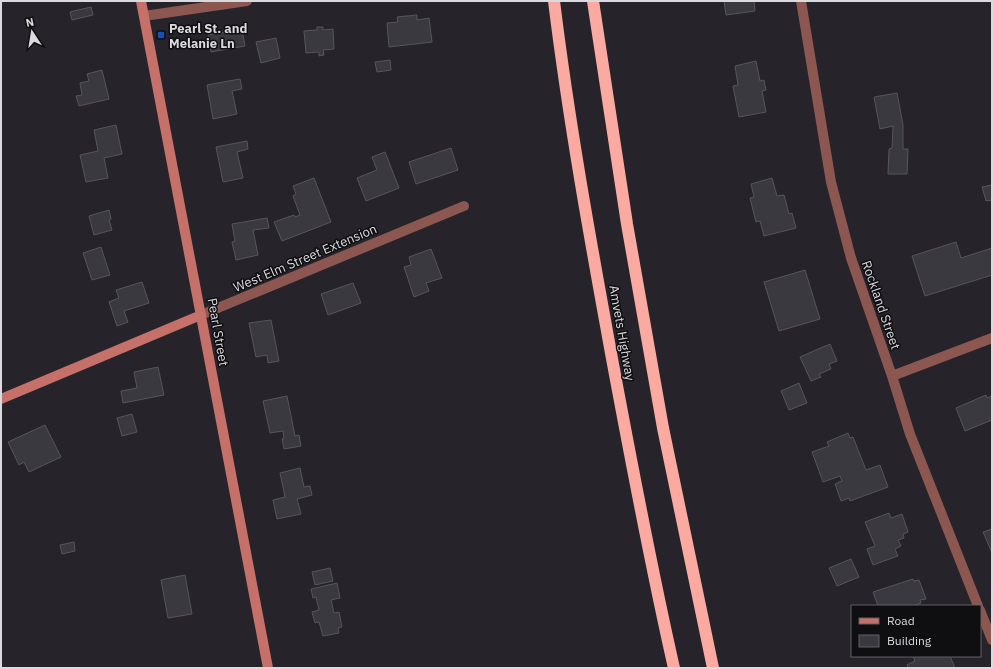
<svg xmlns="http://www.w3.org/2000/svg" width="993" height="669" font-family="'IBM Plex Sans',sans-serif">
<style>
.building{fill:#3a3940;stroke:#56555c}
.lines{fill:none;stroke-linecap:round;stroke-linejoin:round}
.street{stroke:#8c5651;stroke-width:10}
.secondary{stroke:#c57069;stroke-width:10}
.highway{stroke:#fbaaa2;stroke-width:12}
.transit-dot{fill:#1a4fb4;stroke:#0f0e11;stroke-width:1.5}
.labels{text-anchor:middle;dominant-baseline:central;stroke-width:3;stroke-linejoin:round;paint-order:stroke}
.poi-label{font-size:13px;font-weight:bold;fill:#dbdade;stroke:#0f0e11;text-anchor:start}
.street-label{font-size:13px;fill:#dbdade;stroke:#0f0e11}
</style>
<rect width="100%" height="100%" fill="#26242a"/>
<path class="building" d="M 724,1 L 754,1 L 755,11 L 726,15 Z
M 91,7 L 93,15 L 72,20 L 70,12 Z
M 417,15 L 417,20 L 429,18 L 432,42 L 389,47 L 387,23 L 398,22 L 397,17 Z
M 317,27 L 323,27 L 323,30 L 333,29 L 334,49 L 323,50 L 324,55 L 319,56 L 319,52 L 306,53 L 304,31 L 317,30 Z
M 242,29 L 245,46 L 211,52 L 208,35 Z
M 276,38 L 280,58 L 261,63 L 256,42 Z
M 390,60 L 391,70 L 377,72 L 375,62 Z
M 756,61 L 760,81 L 764,80 L 766,90 L 762,91 L 766,112 L 739,117 L 733,86 L 738,85 L 735,66 Z
M 102,70 L 109,99 L 79,106 L 76,96 L 82,95 L 80,83 L 89,81 L 87,74 Z
M 240,79 L 242,89 L 232,91 L 237,114 L 213,119 L 207,85 Z
M 897,93 L 903,125 L 903,149 L 908,149 L 907,174 L 888,174 L 889,149 L 892,148 L 893,126 L 880,129 L 874,97 Z
M 116,125 L 122,154 L 104,158 L 108,178 L 86,182 L 80,155 L 98,151 L 94,130 Z
M 247,141 L 248,149 L 237,152 L 243,178 L 223,182 L 216,147 Z
M 451,148 L 458,170 L 416,184 L 409,162 Z
M 385,152 L 399,188 L 366,201 L 357,178 L 377,170 L 372,157 Z
M 314,178 L 331,222 L 282,241 L 274,222 L 294,215 L 295,217 L 300,215 L 293,196 L 296,194 L 293,186 Z
M 772,178 L 777,196 L 784,195 L 789,214 L 792,213 L 796,228 L 764,236 L 760,221 L 756,222 L 750,198 L 754,197 L 751,184 Z
M 992,185 L 992,200 L 986,201 L 982,187 Z
M 109,210 L 111,219 L 109,220 L 112,230 L 94,235 L 89,216 Z
M 267,218 L 269,228 L 253,230 L 258,255 L 236,260 L 232,242 L 235,241 L 232,224 Z
M 956,242 L 961,258 L 992,248 L 992,275 L 925,296 L 912,256 Z
M 101,247 L 110,275 L 92,280 L 83,253 Z
M 431,249 L 442,278 L 426,283 L 429,291 L 414,297 L 404,267 L 411,265 L 409,257 Z
M 805,270 L 820,319 L 779,331 L 764,282 Z
M 142,282 L 149,303 L 124,311 L 128,322 L 117,326 L 109,302 L 119,298 L 116,290 Z
M 353,283 L 361,303 L 328,315 L 321,294 Z
M 271,320 L 279,361 L 268,363 L 267,355 L 256,357 L 249,323 Z
M 830,344 L 837,361 L 829,364 L 831,369 L 819,374 L 821,377 L 811,381 L 800,357 Z
M 158,367 L 164,395 L 123,403 L 121,391 L 137,388 L 134,372 Z
M 799,383 L 807,403 L 789,410 L 781,391 Z
M 986,395 L 987,398 L 992,396 L 992,420 L 965,431 L 956,408 Z
M 287,396 L 295,436 L 299,435 L 301,446 L 284,449 L 282,439 L 284,438 L 283,431 L 270,433 L 263,401 Z
M 132,414 L 137,432 L 122,436 L 117,418 Z
M 45,425 L 61,457 L 29,472 L 24,462 L 19,465 L 8,442 Z
M 848,433 L 850,438 L 853,437 L 866,470 L 880,465 L 888,487 L 850,501 L 849,498 L 841,501 L 835,484 L 842,481 L 840,476 L 823,482 L 812,452 L 829,446 L 827,442 Z
M 300,468 L 304,487 L 310,486 L 312,495 L 297,499 L 301,514 L 277,519 L 273,500 L 285,497 L 280,473 Z
M 889,513 L 891,518 L 902,514 L 908,532 L 903,534 L 904,538 L 898,540 L 901,546 L 895,549 L 898,556 L 873,565 L 867,549 L 875,546 L 865,522 Z
M 992,529 L 992,553 L 983,532 Z
M 74,542 L 75,551 L 62,554 L 60,545 Z
M 851,559 L 859,577 L 837,586 L 829,568 Z
M 330,568 L 333,581 L 315,585 L 312,572 Z
M 185,575 L 192,614 L 168,618 L 161,580 Z
M 913,579 L 914,581 L 919,580 L 926,599 L 920,600 L 921,603 L 913,606 L 878,606 L 873,592 Z
M 337,583 L 340,598 L 331,600 L 334,613 L 339,612 L 342,627 L 338,628 L 339,633 L 323,636 L 319,622 L 315,623 L 312,612 L 319,610 L 316,597 L 313,598 L 311,589 Z
M 913,656 L 950,656 L 955,668 L 908,668 L 907,665 L 915,661 Z"/>
<g class="lines">
<path class="street" d="M 801,1 L 831,182 L 851,258 L 892,376 L 910,434 L 978,606
M 144,16 L 247,1
M 201,315 L 464,206
M 892,376 L 992,338
M 980,610 L 992,640"/>
<path class="secondary" d="M 141,1 L 268,668
M 1,399 L 201,315"/>
<path class="highway" d="M 554,1 C 569,123 591,244 613,364 C 632,466 651,567 674,668
M 593,1 L 627,224 L 663,428 L 713,668"/>
</g>
<rect class="transit-dot" x="157" y="31" width="8" height="8" rx="2"/>
<g class="labels">
<g class="poi-label">
<text x="169" y="28">Pearl St. and<tspan x="169" dy="15">Melanie Ln</tspan></text>
</g>
<g class="street-label">
<text transform="translate(305 258) rotate(-23)">West Elm Street Extension</text>
<text transform="translate(881 305) rotate(71)">Rockland Street</text>
<text transform="translate(218 332) rotate(80)">Pearl Street</text>
<text transform="translate(622 333) rotate(80)">Amvets Highway</text>
</g>
</g>
<rect width="993" height="669" fill="none" stroke="#dbdade" stroke-width="4"/>
<rect x="851" y="605" width="130" height="52" fill="#0f0e11" stroke="#616063"/>
<rect x="859" y="618" width="20" height="6" fill="#c57069" stroke="#616063"/>
<text x="887" y="625" font-size="12" fill="#dbdade">Road</text>
<rect x="859" y="635" width="20" height="12" fill="#3a3940" stroke="#616063"/>
<text x="887" y="645" font-size="12" fill="#dbdade">Building</text>
<g transform="translate(32 32) rotate(348)" stroke="#0f0e11" stroke-width="3" paint-order="stroke">
<path d="M0-3L7 15L0 10L-7 15Z" fill="#dbdade"/>
<text y="-6" font-size="11" font-weight="bold" text-anchor="middle" fill="#dbdade">N</text>
</g>
</svg>
